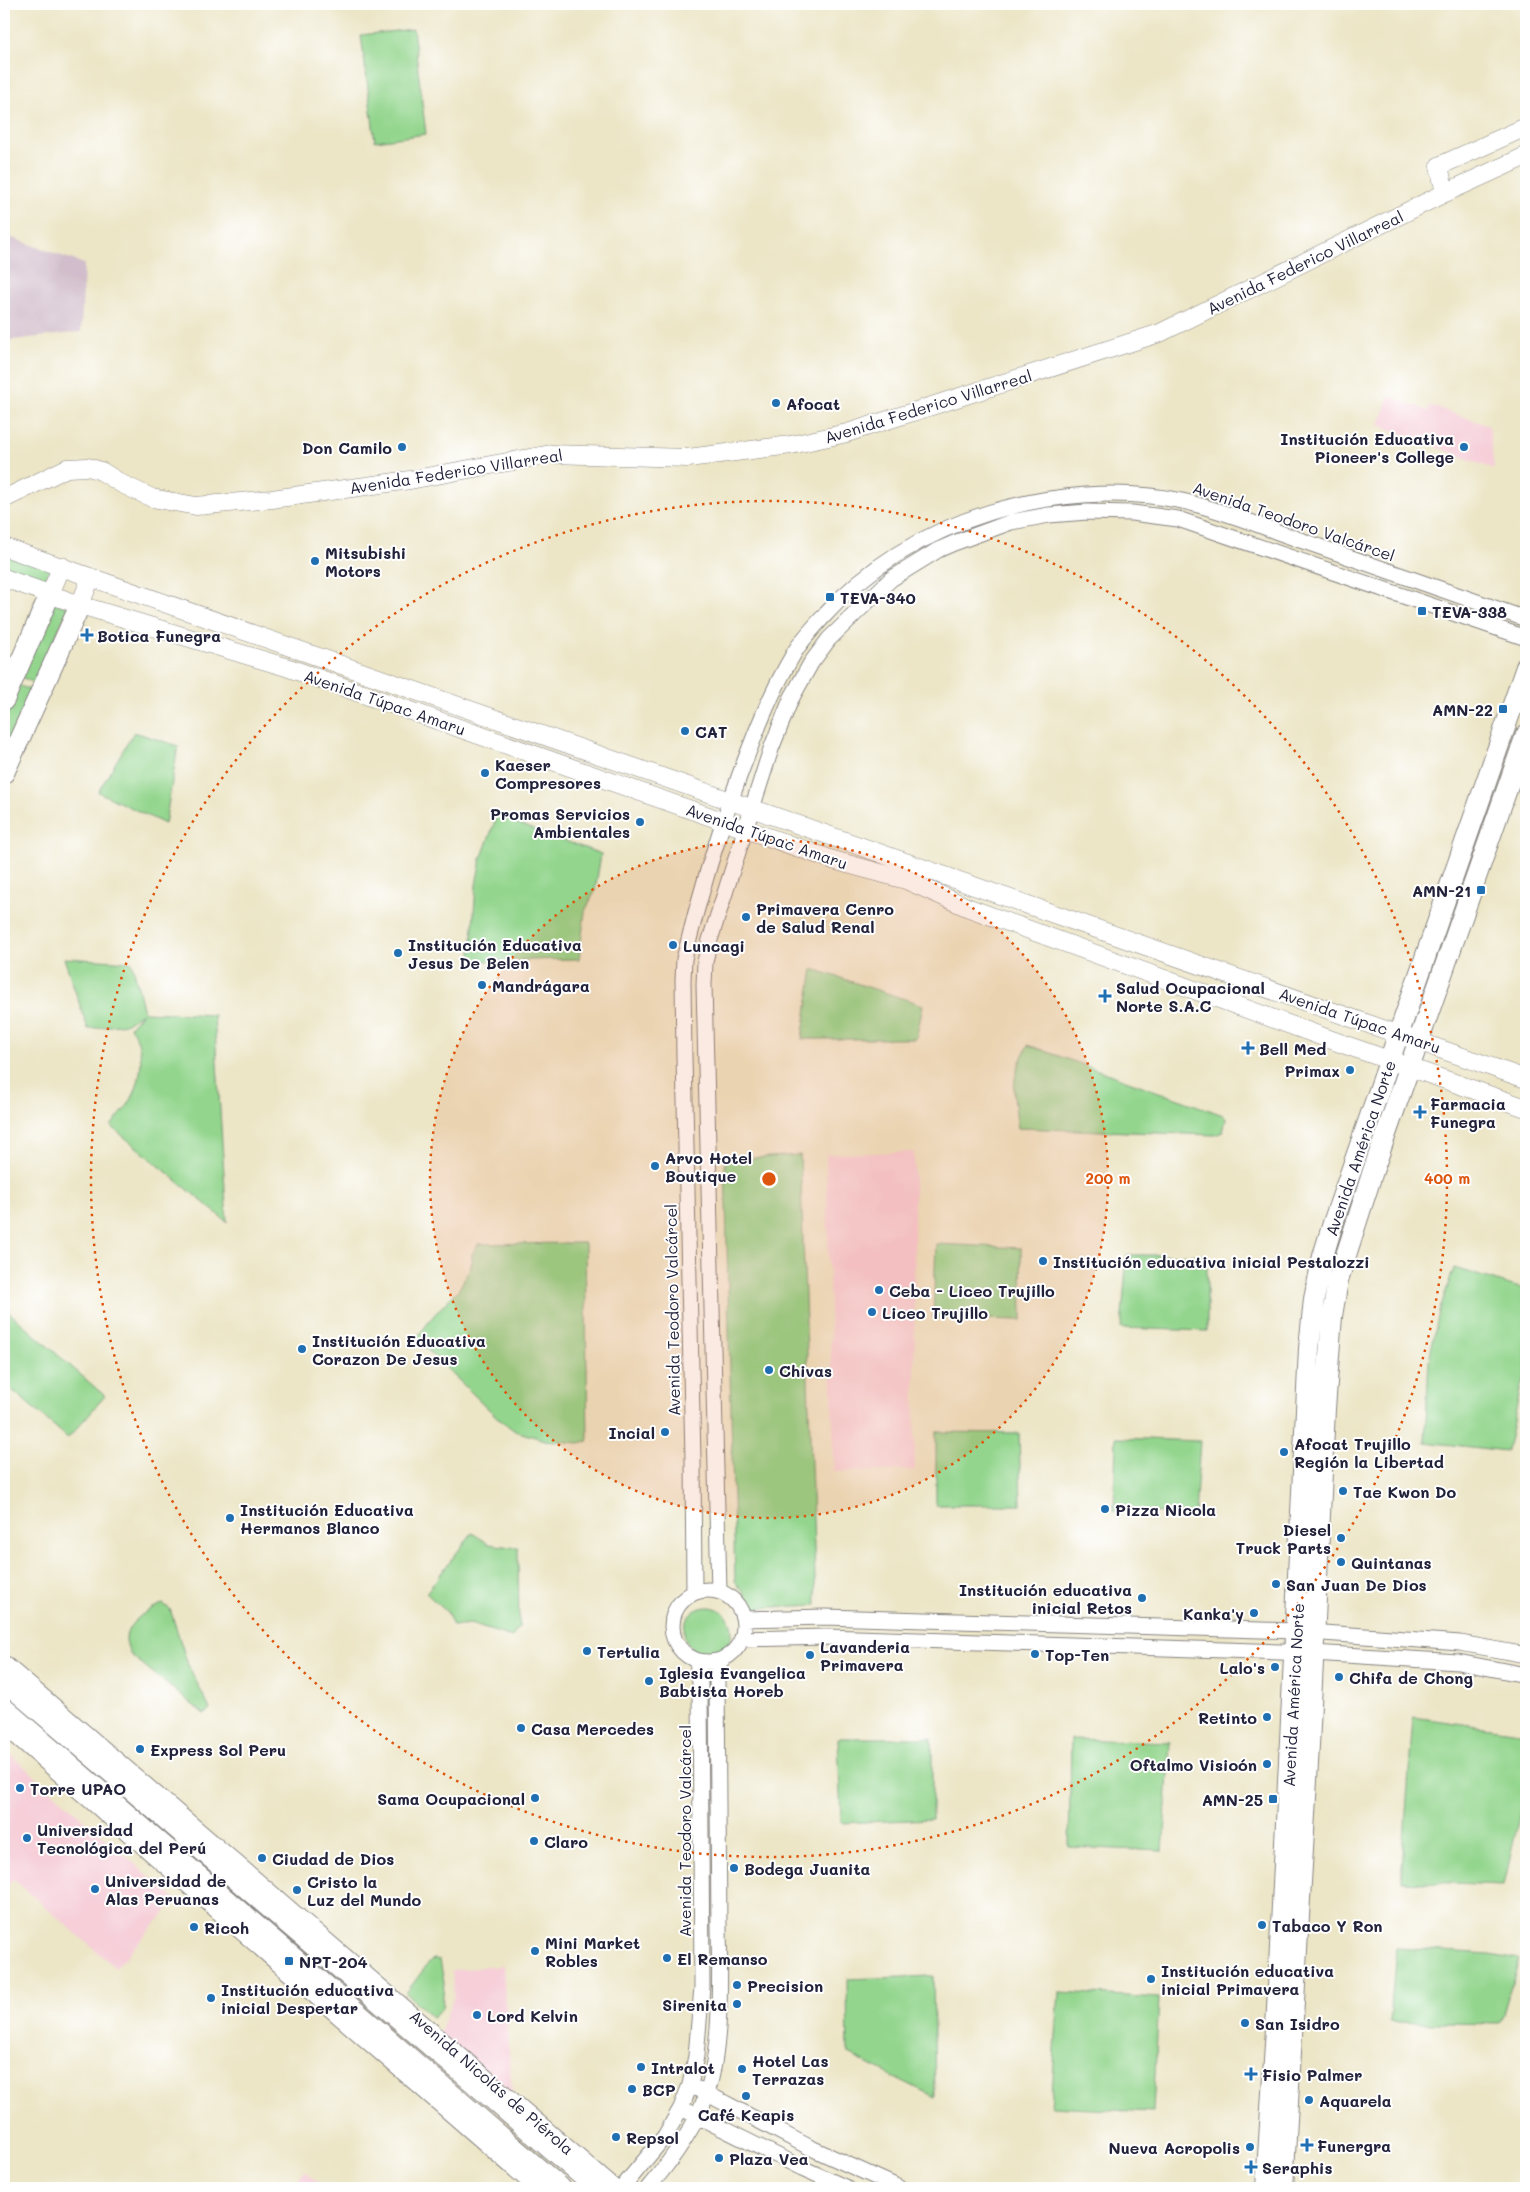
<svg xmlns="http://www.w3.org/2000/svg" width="1530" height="2192" font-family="Mali,sans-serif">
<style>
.built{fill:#f6cfd9}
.industrial{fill:#d1bdcb}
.green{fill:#93d58d;stroke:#5a7c64}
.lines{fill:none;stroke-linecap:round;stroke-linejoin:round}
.tertiary-casing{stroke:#878480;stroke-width:17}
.secondary-casing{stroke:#878480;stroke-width:19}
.primary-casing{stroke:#878480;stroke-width:22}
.trunk-casing{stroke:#878480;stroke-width:23}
.tertiary{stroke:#fff;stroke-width:15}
.secondary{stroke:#fff;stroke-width:18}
.primary{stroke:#fff;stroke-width:20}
.trunk{stroke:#fff;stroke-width:21}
.ring{fill:none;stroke:#de560e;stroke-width:2.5;stroke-dasharray:2.5 5}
.poi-dot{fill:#1f6fb2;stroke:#fff;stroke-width:2}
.labels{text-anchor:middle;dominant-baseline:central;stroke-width:4;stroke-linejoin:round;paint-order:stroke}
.street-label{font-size:16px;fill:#22223b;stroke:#fff}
.poi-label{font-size:16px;font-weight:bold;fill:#22223b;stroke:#fff;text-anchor:start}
.centre{fill:#de560e;stroke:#fff;stroke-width:2.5}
.ring-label{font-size:15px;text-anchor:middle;font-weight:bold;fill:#de560e;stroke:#fff;stroke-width:4;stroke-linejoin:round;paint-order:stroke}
</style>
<rect width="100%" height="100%" fill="#fff"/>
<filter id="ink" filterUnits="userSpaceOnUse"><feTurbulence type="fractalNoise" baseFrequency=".02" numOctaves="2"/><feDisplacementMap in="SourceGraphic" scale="10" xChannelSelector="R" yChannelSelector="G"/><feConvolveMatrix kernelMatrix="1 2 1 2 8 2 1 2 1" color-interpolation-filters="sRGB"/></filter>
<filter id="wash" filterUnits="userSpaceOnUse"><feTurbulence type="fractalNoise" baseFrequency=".0096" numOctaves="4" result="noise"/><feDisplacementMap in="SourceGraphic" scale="20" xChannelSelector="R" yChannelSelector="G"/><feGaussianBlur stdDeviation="1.12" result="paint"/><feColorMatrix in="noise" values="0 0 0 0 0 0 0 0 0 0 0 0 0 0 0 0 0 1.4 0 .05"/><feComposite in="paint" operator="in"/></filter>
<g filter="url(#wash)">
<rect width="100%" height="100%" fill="#ece5c6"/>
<path class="built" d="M 1389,396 L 1428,411 L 1430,405 L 1489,426 L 1494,469 L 1379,425 Z
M 914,1152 L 915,1470 L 834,1472 L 826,1154 Z
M 4,1749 L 176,1900 L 116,1968 L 13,1879 L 4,1891 Z
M 503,1966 L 512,2094 L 439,2035 L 454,1996 L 452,1970 Z
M 305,2171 L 324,2188 L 290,2188 Z"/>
<path class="industrial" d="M 4,235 L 84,264 L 81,332 L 4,341 Z"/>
<path class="green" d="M 413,29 L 426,134 L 375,141 L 361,35 Z
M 4,553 L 50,568 L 44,582 L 4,569 Z
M 51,600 L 68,608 L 35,683 L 18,676 Z
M 13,684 L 32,690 L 4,755 L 4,707 Z
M 134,732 L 178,746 L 165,824 L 98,792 Z
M 497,816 L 601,854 L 595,891 L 585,911 L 579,959 L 476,961 L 471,955 L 476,885 L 481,859 Z
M 64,958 L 132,962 L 144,1012 L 214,1015 L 227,1222 L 111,1126 C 118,1117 127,1108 132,1098 C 143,1077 145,1045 130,1027 L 142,1013 L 125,1024 L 88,1029 Z
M 813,969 L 923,1005 L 916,1039 L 802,1039 Z
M 1028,1045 L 1223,1115 L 1226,1119 L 1223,1132 L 1215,1135 L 1018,1128 C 1013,1091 1010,1079 1028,1045 Z
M 800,1155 L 816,1605 L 755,1608 L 735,1581 L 725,1160 Z
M 585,1243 L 588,1441 L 579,1443 L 545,1440 L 515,1431 L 499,1419 L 416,1339 L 434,1315 L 459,1289 L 471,1266 L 472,1254 L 478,1244 Z
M 936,1244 L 1021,1248 L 1022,1320 L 933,1318 Z
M 1127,1255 L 1207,1255 L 1207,1331 L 1121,1328 Z
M 1454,1268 L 1526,1290 L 1526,1373 L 1521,1386 L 1507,1451 L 1425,1442 L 1429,1360 L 1439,1312 Z
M 4,1308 L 105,1396 L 68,1438 L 4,1383 Z
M 936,1432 L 1019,1433 L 1021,1505 L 936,1505 Z
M 1116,1438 L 1200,1441 L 1195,1514 L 1114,1511 Z
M 472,1533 L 489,1544 L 518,1548 L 519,1627 L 512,1637 L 470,1624 L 453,1626 L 447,1612 L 426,1593 Z
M 163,1604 L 170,1609 L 188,1665 L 210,1709 L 204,1714 L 131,1655 C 129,1650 126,1645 126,1639 C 126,1623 149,1608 163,1604 Z
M684 1631a24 24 0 1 1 48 0a24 24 0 1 1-48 0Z
M 1413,1717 L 1526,1733 L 1526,1786 L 1504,1885 L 1401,1881 Z
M 838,1738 L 932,1738 L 932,1819 L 841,1823 Z
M 1071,1739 L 1170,1742 L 1163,1851 L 1069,1847 Z
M 1396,1948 L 1489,1954 L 1519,1959 L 1500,2024 L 1390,2022 Z
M 434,1959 L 440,1960 L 444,1983 L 442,2008 L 433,2018 L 406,1993 L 430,1961 Z
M 933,1976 L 935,2097 L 848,2054 L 847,1979 Z
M 1059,1992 L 1159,1998 L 1153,2112 L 1051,2107 Z"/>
</g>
<g filter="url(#ink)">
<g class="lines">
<g class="tertiary-casing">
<path id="tertiary" d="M672 1626a36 36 0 1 1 72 0a36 36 0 1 1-72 0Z
M 694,1591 L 693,1459 L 684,1057 L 683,980 L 684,959 C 699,897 718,834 740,774 C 755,734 771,692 793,655 C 801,640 814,627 825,615 C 870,564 927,532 991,512 C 1052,494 1120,488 1182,501 C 1224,510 1267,529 1306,542 C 1380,568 1453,594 1526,619
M 719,1591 L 704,985 L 705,962 L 709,943 L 771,749 L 791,699 L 811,663 L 829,639 L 891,579 L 938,550 L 954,543 L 1011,522 L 1049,515 L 1087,512 L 1132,513 L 1178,519 L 1526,638
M 744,1619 L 825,1617 L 1296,1631 L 1460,1643 L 1526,1655
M 742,1639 L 826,1637 L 1313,1653 L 1458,1662 L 1526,1675
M 4,1663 L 615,2188
M 4,1726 L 536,2188
M 698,2089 L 809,2147 L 900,2188
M 689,2112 L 802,2168 L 847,2188
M 622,2188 L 665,2136 L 681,2108 L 690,2085 L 696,2056 L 702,1987 L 700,1683 L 697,1661
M 648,2188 C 671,2161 694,2130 706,2096 C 722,2050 720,1976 719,1927 C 719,1845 718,1763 717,1681 L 720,1660"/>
</g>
<g class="secondary-casing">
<path id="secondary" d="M 1445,193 L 1439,166 L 1526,127
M 4,499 L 67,468 L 88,467 L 101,471 L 122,484 L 152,498 L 196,506 L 272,499 L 410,480 L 551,454 L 688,458 L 791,445 L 847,433 L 1160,333 L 1445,193 L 1526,156
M 4,547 L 1526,1079
M 4,578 L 80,605 L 289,668 L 833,860 L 906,880 L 969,908 L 1340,1043 L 1526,1108
M 50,594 L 62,566
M 80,605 L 91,577"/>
</g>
<g class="primary-casing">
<path id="primary" d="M 4,700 L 50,594
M 4,773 L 80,605
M 1266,2188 L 1276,2029 L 1309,1348 L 1314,1299 L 1323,1256 L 1334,1220 L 1526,667
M 1283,2188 L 1309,1746 L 1325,1409 L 1332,1316 L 1338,1280 L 1373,1171 L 1526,735"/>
</g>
<g class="trunk-casing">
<path id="trunk" d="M 4,1680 L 597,2188
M 4,1709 L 560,2188"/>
</g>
<use href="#tertiary" class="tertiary"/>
<use href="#secondary" class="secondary"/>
<use href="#primary" class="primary"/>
<use href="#trunk" class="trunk"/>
</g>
</g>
<circle cx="769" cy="1179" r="339" fill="#de560e" fill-opacity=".12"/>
<g class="ring">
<circle cx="769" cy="1179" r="339"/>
<circle cx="769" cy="1179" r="678"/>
</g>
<g class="poi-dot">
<circle cx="776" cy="403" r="5"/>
<circle cx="402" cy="447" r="5"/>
<circle cx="1464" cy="447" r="5"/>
<circle cx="315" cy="561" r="5"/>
<rect x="825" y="592" width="10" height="10" rx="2.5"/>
<rect x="1417" y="606" width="10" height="10" rx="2.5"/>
<path d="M84.5 627.5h5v5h5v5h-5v5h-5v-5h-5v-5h5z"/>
<rect x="1498" y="704" width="10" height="10" rx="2.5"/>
<circle cx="685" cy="731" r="5"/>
<circle cx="485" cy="773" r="5"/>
<circle cx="640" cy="822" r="5"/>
<rect x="1476" y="885" width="10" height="10" rx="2.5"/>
<circle cx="746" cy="917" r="5"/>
<circle cx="673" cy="945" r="5"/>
<circle cx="398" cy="953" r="5"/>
<circle cx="482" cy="985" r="5"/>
<path d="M1102.5 988.5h5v5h5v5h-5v5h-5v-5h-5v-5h5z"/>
<path d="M1245.5 1040.5h5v5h5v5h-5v5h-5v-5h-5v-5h5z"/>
<circle cx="1350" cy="1070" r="5"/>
<path d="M1417.5 1104.5h5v5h5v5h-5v5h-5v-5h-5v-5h5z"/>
<circle cx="655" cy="1166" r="5"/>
<circle cx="1043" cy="1261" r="5"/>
<circle cx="879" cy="1290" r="5"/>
<circle cx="872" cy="1312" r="5"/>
<circle cx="302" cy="1349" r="5"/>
<circle cx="769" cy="1370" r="5"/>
<circle cx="665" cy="1432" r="5"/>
<circle cx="1284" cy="1452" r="5"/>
<circle cx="1343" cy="1491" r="5"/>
<circle cx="1105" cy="1509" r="5"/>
<circle cx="230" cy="1518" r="5"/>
<circle cx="1341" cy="1538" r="5"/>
<circle cx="1341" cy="1562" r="5"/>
<circle cx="1276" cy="1584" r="5"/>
<circle cx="1142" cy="1598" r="5"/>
<circle cx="1254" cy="1613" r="5"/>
<circle cx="587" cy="1651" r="5"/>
<circle cx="1035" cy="1654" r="5"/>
<circle cx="810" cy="1655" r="5"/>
<circle cx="1275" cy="1667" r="5"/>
<circle cx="1339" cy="1677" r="5"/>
<circle cx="649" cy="1681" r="5"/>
<circle cx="1267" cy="1717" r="5"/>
<circle cx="521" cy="1728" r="5"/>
<circle cx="140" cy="1749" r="5"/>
<circle cx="1267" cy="1764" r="5"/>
<circle cx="20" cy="1788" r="5"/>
<circle cx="535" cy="1798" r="5"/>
<rect x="1268" y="1794" width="10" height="10" rx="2.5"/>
<circle cx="27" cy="1838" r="5"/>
<circle cx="534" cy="1841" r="5"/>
<circle cx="262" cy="1858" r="5"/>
<circle cx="734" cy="1868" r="5"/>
<circle cx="95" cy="1889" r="5"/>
<circle cx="297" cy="1890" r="5"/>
<circle cx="1262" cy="1925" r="5"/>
<circle cx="194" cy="1927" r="5"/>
<circle cx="535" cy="1951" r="5"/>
<circle cx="667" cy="1958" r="5"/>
<rect x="284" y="1956" width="10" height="10" rx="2.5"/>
<circle cx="1151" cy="1979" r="5"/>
<circle cx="737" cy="1985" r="5"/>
<circle cx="211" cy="1998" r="5"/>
<circle cx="737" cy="2004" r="5"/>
<circle cx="477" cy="2015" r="5"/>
<circle cx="1245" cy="2023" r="5"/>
<circle cx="641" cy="2067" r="5"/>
<circle cx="742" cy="2069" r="5"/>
<path d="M1248.5 2066.5h5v5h5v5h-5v5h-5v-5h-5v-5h5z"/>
<circle cx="632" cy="2089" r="5"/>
<circle cx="746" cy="2096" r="5"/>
<circle cx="1309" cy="2100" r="5"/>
<circle cx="616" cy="2137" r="5"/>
<path d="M1304.5 2137.5h5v5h5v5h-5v5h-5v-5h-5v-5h5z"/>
<circle cx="1250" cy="2147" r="5"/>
<circle cx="719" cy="2158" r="5"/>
<path d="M1248.5 2159.5h5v5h5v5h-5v5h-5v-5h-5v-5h5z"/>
</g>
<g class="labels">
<g class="street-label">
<text transform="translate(1305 262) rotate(-26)">Avenida Federico Villarreal</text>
<text transform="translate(928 406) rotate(-17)">Avenida Federico Villarreal</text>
<text transform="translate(456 471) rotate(-9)">Avenida Federico Villarreal</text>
<text transform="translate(1294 521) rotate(19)">Avenida Teodoro Valcárcel</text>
<text transform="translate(385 702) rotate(19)">Avenida Túpac Amaru</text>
<text transform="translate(767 836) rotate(19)">Avenida Túpac Amaru</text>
<text transform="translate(1360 1020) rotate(19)">Avenida Túpac Amaru</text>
<text transform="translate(1360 1148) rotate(-71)">Avenida América Norte</text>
<text transform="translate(672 1310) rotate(-91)">Avenida Teodoro Valcárcel</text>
<text transform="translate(1293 1695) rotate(-87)">Avenida América Norte</text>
<text transform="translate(684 1831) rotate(-90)">Avenida Teodoro Valcárcel</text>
<text transform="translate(492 2082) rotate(41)">Avenida Nicolás de Piérola</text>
</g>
<g class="poi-label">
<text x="786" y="403">Afocat</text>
<text x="1454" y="438" text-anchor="end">Institución Educativa<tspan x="1454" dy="18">Pioneer's College</tspan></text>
<text x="392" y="447" text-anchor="end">Don Camilo</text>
<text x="325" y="552">Mitsubishi<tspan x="325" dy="18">Motors</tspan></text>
<text x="840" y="597">TEVA-340</text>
<text x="1432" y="611">TEVA-338</text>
<text x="97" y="635">Botica Funegra</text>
<text x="1493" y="709" text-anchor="end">AMN-22</text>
<text x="695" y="731">CAT</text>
<text x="495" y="764">Kaeser<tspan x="495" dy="18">Compresores</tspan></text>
<text x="630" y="813" text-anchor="end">Promas Servicios<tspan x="630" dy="18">Ambientales</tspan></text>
<text x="1471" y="890" text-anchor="end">AMN-21</text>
<text x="756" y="908">Primavera Cenro<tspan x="756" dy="18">de Salud Renal</tspan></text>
<text x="408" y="944">Institución Educativa<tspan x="408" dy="18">Jesus De Belen</tspan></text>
<text x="683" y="945">Luncagi</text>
<text x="492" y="985">Mandrágara</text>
<text x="1116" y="987">Salud Ocupacional<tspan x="1116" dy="18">Norte S.A.C</tspan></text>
<text x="1259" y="1048">Bell Med</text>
<text x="1340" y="1070" text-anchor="end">Primax</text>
<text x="1430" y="1103">Farmacia<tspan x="1430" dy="18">Funegra</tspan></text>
<text x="665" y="1157">Arvo Hotel<tspan x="665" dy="18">Boutique</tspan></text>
<text x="1053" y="1261">Institución educativa inicial Pestalozzi</text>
<text x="889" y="1290">Ceba - Liceo Trujillo</text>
<text x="882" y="1312">Liceo Trujillo</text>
<text x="312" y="1340">Institución Educativa<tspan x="312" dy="18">Corazon De Jesus</tspan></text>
<text x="779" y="1370">Chivas</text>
<text x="655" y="1432" text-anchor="end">Incial</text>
<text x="1294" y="1443">Afocat Trujillo<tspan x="1294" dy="18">Región la Libertad</tspan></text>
<text x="1353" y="1491">Tae Kwon Do</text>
<text x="240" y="1509">Institución Educativa<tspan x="240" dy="18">Hermanos Blanco</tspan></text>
<text x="1115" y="1509">Pizza Nicola</text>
<text x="1331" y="1529" text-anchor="end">Diesel<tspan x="1331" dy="18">Truck Parts</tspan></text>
<text x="1351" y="1562">Quintanas</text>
<text x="1286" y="1584">San Juan De Dios</text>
<text x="1132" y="1589" text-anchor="end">Institución educativa<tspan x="1132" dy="18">inicial Retos</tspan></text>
<text x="1244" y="1613" text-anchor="end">Kanka'y</text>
<text x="820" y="1646">Lavanderia<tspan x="820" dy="18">Primavera</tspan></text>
<text x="597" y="1651">Tertulia</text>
<text x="1045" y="1654">Top-Ten</text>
<text x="1265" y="1667" text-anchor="end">Lalo's</text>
<text x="659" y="1672">Iglesia Evangelica<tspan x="659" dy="18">Babtista Horeb</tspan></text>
<text x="1349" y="1677">Chifa de Chong</text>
<text x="1257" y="1717" text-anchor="end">Retinto</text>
<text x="531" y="1728">Casa Mercedes</text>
<text x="150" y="1749">Express Sol Peru</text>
<text x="1257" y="1764" text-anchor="end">Oftalmo Visioón</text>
<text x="30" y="1788">Torre UPAO</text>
<text x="525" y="1798" text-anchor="end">Sama Ocupacional</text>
<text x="1263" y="1799" text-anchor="end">AMN-25</text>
<text x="37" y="1829">Universidad<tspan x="37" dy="18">Tecnológica del Perú</tspan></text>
<text x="544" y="1841">Claro</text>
<text x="272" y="1858">Ciudad de Dios</text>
<text x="744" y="1868">Bodega Juanita</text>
<text x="105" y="1880">Universidad de<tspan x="105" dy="18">Alas Peruanas</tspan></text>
<text x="307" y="1881">Cristo la<tspan x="307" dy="18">Luz del Mundo</tspan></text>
<text x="1272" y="1925">Tabaco Y Ron</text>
<text x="204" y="1927">Ricoh</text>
<text x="545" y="1942">Mini Market<tspan x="545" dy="18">Robles</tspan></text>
<text x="677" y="1958">El Remanso</text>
<text x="299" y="1961">NPT-204</text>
<text x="1161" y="1970">Institución educativa<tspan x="1161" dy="18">inicial Primavera</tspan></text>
<text x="747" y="1985">Precision</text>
<text x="221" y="1989">Institución educativa<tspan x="221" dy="18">inicial Despertar</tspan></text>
<text x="727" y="2004" text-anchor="end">Sirenita</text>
<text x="487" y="2015">Lord Kelvin</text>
<text x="1255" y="2023">San Isidro</text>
<text x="752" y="2060">Hotel Las<tspan x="752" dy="18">Terrazas</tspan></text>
<text x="651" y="2067">Intralot</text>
<text x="1262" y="2074">Fisio Palmer</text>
<text x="642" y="2089">BCP</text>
<text x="1319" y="2100">Aquarela</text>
<text x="746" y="2114" text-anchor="middle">Café Keapis</text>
<text x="626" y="2137">Repsol</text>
<text x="1317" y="2145">Funergra</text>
<text x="1240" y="2147" text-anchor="end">Nueva Acropolis</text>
<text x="729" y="2158">Plaza Vea</text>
<text x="1262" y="2167">Seraphis</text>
</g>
</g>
<circle cx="769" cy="1179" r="8" class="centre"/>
<g class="ring-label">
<text x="1108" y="1184">200 m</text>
<text x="1447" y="1184">400 m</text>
</g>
<rect width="1530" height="2192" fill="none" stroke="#fff" stroke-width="20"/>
</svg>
